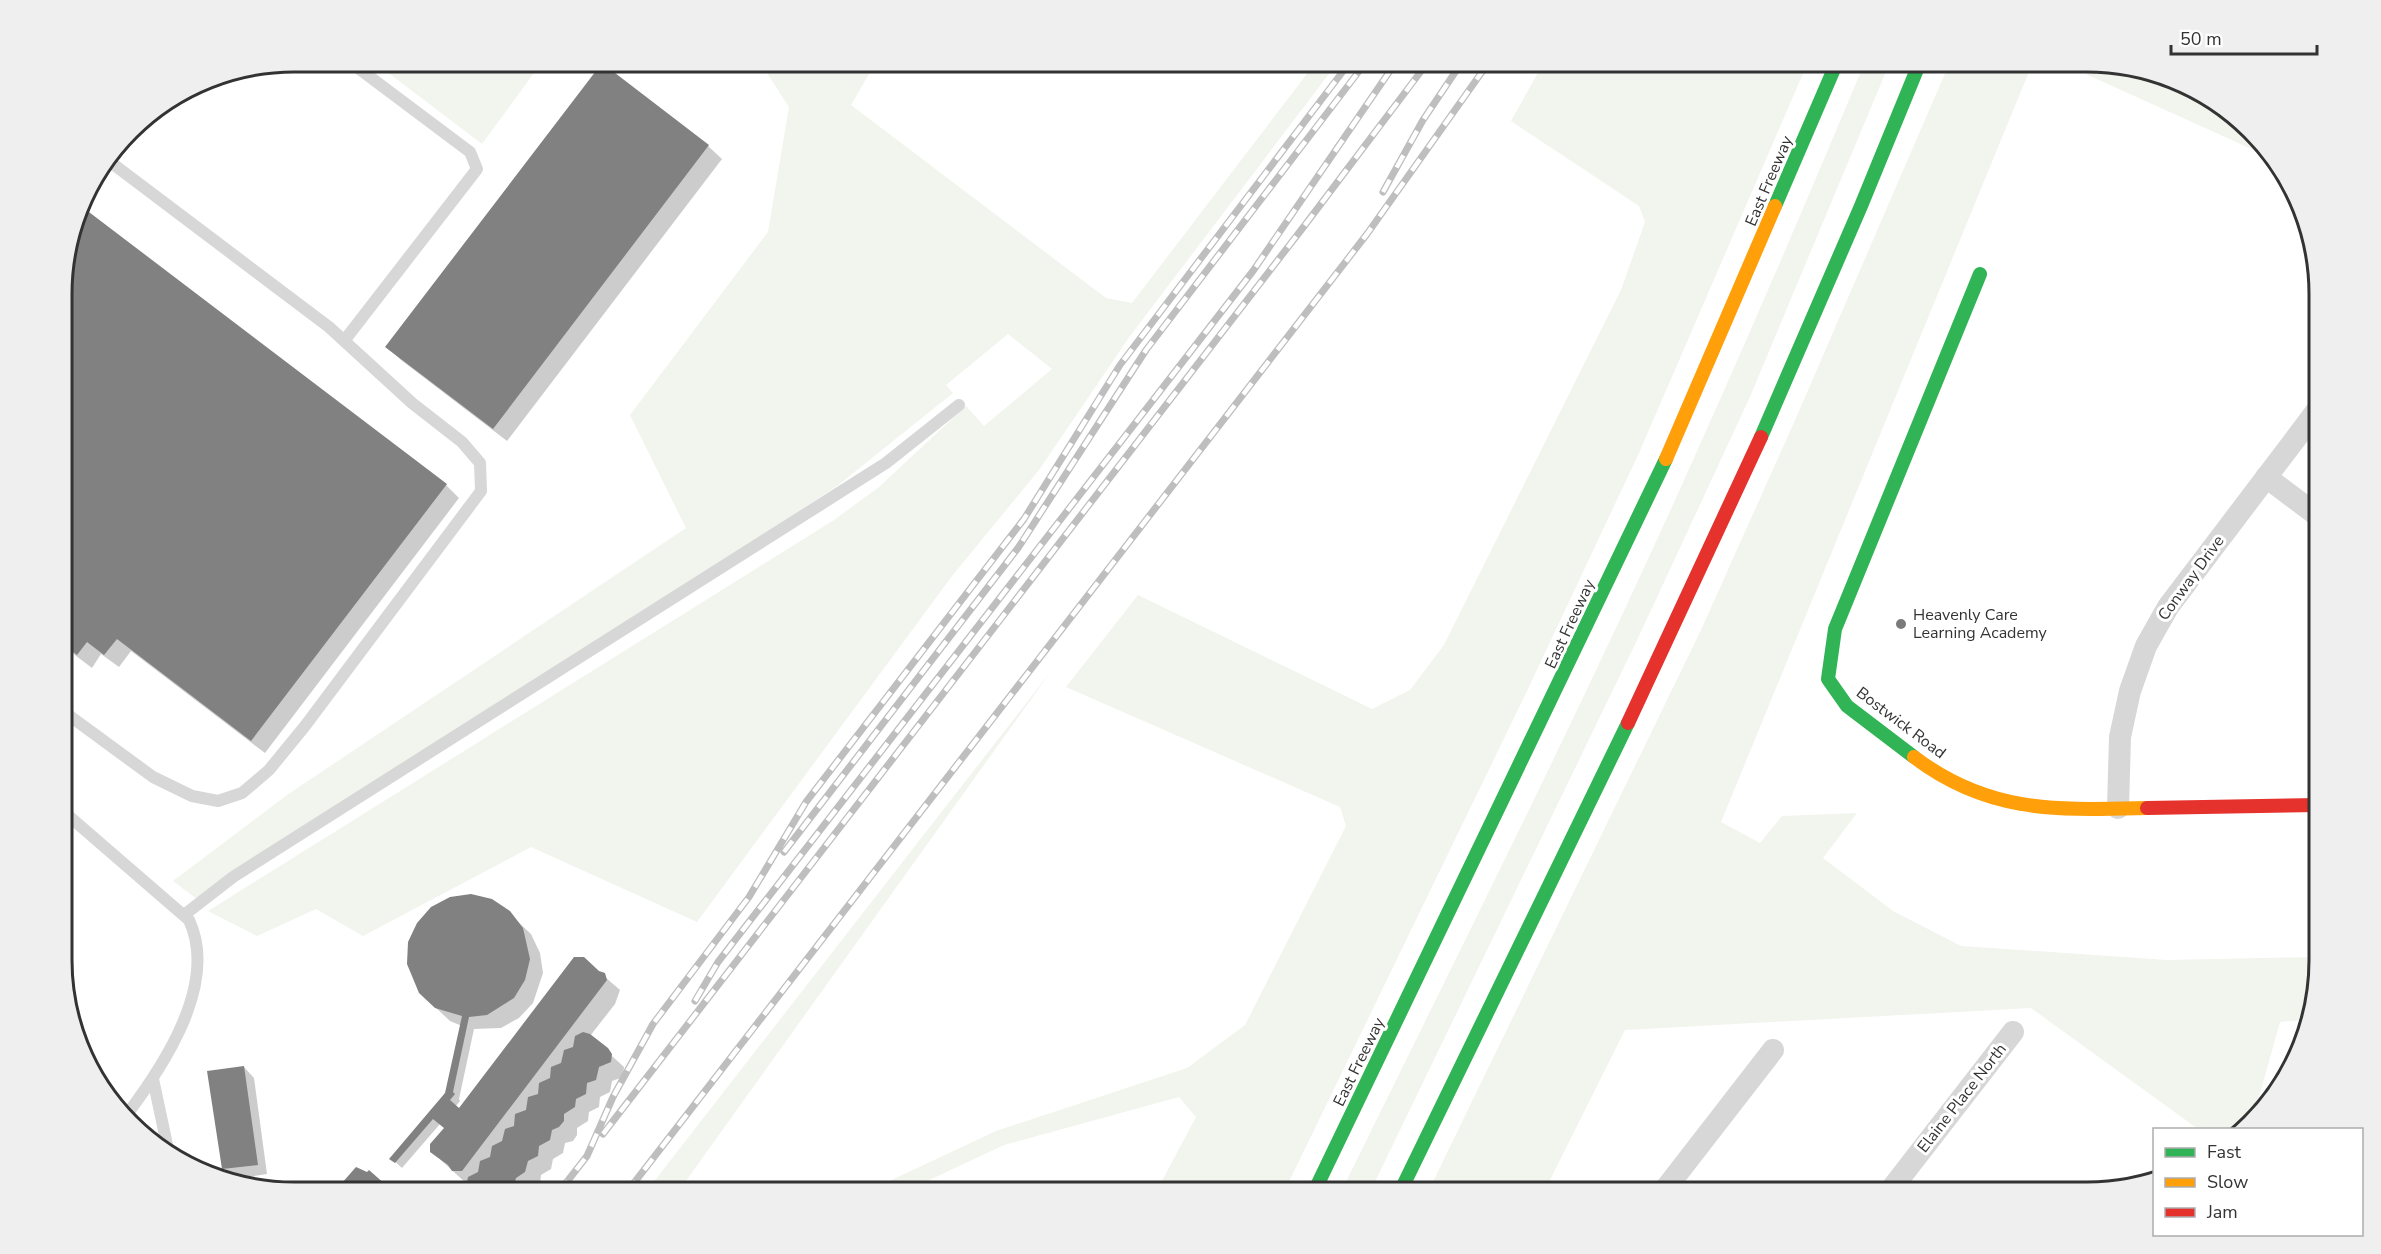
<svg xmlns="http://www.w3.org/2000/svg" width="2381" height="1254" font-family="'Nunito Sans',sans-serif">
<style>
.green{fill:#f1f5ed}
.shadow{fill:#0003}
.building{fill:#818181}
.lines{fill:none;stroke-linecap:round;stroke-linejoin:round}
.lane{stroke:#d7d7d7;stroke-width:12}
.street{stroke:#d7d7d7;stroke-width:22}
.fast{stroke:#30b455;stroke-width:14}
.slow{stroke:#ff9f0a;stroke-width:14}
.jam{stroke:#e5322d;stroke-width:14}
.rail-casing{stroke:#bebebe;stroke-width:7}
.rail{stroke:#fff;stroke-width:4.5;stroke-dasharray:14;stroke-linecap:butt}
.poi-dot{fill:#7a7a7a;stroke:#fff;stroke-width:2}
.labels{text-anchor:middle;dominant-baseline:central;stroke-width:6;stroke-linejoin:round;paint-order:stroke}
.street-label{font-size:16px;fill:#333;stroke:#fff}
.poi-label{font-size:16px;fill:#333;stroke:#fff;text-anchor:start}
.rim{fill:none;stroke:#333;stroke-width:3}
</style>
<rect width="100%" height="100%" fill="#fff"/>
<path class="green" d="M 374,62 L 542,62 L 482,144 Z
M 751,62 L 876,62 L 851,105 L 1106,298 L 1132,303 L 1316,62 L 1338,62 L 1130,336 L 1039,470 L 952,576 L 697,922 L 531,847 L 363,936 L 316,909 L 257,936 L 208,911 L 834,520 L 879,487 L 966,406 L 984,426 L 1052,369 L 1008,334 L 946,385 L 953,393 L 837,486 L 531,686 L 197,899 L 173,881 L 287,795 L 686,528 L 630,415 L 768,232 L 789,107 L 767,73 Z
M 1544,62 L 1808,62 L 1639,453 L 1527,691 L 1284,1192 L 1156,1192 L 1196,1117 L 1179,1097 L 1004,1145 L 904,1192 L 866,1192 L 996,1131 L 1187,1068 L 1245,1025 L 1346,826 L 1340,807 L 1066,687 L 1138,595 L 1372,709 L 1410,690 L 1444,645 L 1621,290 L 1645,222 L 1639,206 L 1511,121 Z
M 1865,62 L 1890,62 L 1749,399 L 1639,636 L 1370,1192 L 1341,1192 C 1454,962 1570,732 1676,498 C 1741,354 1804,208 1865,62 Z
M 1950,62 L 2033,62 L 1721,822 L 1760,843 L 1782,816 L 1857,813 L 1823,858 L 1893,911 L 1961,946 L 2167,960 L 2319,957 L 2305,1020 L 2280,1022 L 2252,1122 L 2243,1130 L 2198,1129 L 2031,1008 L 1625,1030 L 1544,1192 L 1428,1192 L 1701,630 L 1796,418 Z
M 2059,62 L 2087,62 L 2190,86 L 2241,119 L 2276,160 Z
M 1052,670 L 678,1192 L 645,1192 L 652,1184 Z"/>
<path class="shadow" d="M 708,146 L 722,159 L 507,441 L 401,360 L 387,347 Z
M 62,278 L 446,485 L 459,498 L 265,753 L 131,651 L 119,667 L 101,654 L 92,668 L 63,646 Z
M 516,920 L 531,934 L 540,953 L 543,973 L 533,1003 L 519,1018 L 501,1028 L 474,1029 L 459,1099 L 460,1101 L 455,1107 L 459,1110 L 582,957 L 620,990 L 615,1004 L 590,1036 L 624,1067 L 623,1077 L 612,1081 L 610,1092 L 600,1097 L 599,1107 L 589,1112 L 588,1121 L 577,1128 L 577,1135 L 573,1141 L 565,1143 L 563,1153 L 553,1159 L 551,1169 L 541,1175 L 540,1184 L 529,1192 L 461,1192 L 468,1189 L 467,1184 L 432,1152 L 445,1128 L 440,1124 L 402,1168 L 391,1158 L 446,1094 L 462,1026 L 450,1021 L 435,1007 Z
M 244,1067 L 254,1078 L 267,1174 L 234,1179 L 224,1168 Z
M 369,1172 L 393,1192 L 337,1192 L 338,1190 Z"/>
<path class="building" d="M 602,63 L 709,145 L 493,429 L 385,347 Z
M 81,206 L 447,484 L 251,741 L 117,639 L 104,655 L 87,642 L 77,655 L 63,644 L 62,278 Z
M 471,894 L 492,899 L 510,911 L 523,928 L 530,959 L 525,980 L 514,998 L 487,1015 L 469,1017 L 453,1092 L 455,1094 L 450,1100 L 459,1108 L 574,957 L 584,957 L 599,971 L 605,973 L 607,980 L 462,1171 L 452,1171 L 448,1165 L 430,1152 L 430,1144 L 444,1128 L 433,1119 L 395,1163 L 389,1159 L 445,1093 L 462,1016 L 435,1008 L 419,993 L 407,964 L 408,942 L 417,923 L 431,907 L 450,897 Z
M 583,1032 L 590,1034 L 608,1048 L 612,1054 L 611,1062 L 599,1067 L 596,1080 L 587,1083 L 586,1094 L 576,1099 L 575,1107 L 564,1114 L 564,1121 L 559,1127 L 552,1130 L 550,1140 L 539,1146 L 538,1156 L 528,1161 L 525,1172 L 516,1178 L 513,1189 L 507,1192 L 455,1192 L 466,1188 L 468,1177 L 478,1172 L 480,1161 L 490,1157 L 492,1146 L 502,1141 L 505,1129 L 514,1126 L 515,1114 L 526,1110 L 528,1097 L 538,1094 L 539,1083 L 550,1078 L 551,1067 L 561,1063 L 564,1050 L 573,1047 L 575,1036 Z
M 244,1066 L 258,1165 L 222,1169 L 207,1071 Z
M 356,1167 L 367,1172 L 369,1170 L 386,1185 L 390,1192 L 334,1192 Z"/>
<g class="lines">
<path class="lane" d="M 344,341 L 477,169 L 470,152 L 350,62
M 63,711 L 153,777 L 192,796 L 218,801 L 242,793 L 269,770 L 305,726 L 481,491 L 480,463 L 462,442 L 412,403 L 329,327 L 109,161
M 63,811 L 189,920 C 219,984 163,1067 125,1117
M 184,915 L 233,877 L 886,463 L 959,405
M 153,1079 L 169,1154
M 817,1192 L 818,1192"/>
<path class="street" d="M 2266,477 L 2318,516
M 2118,808 L 2120,737 L 2130,691 L 2146,646 L 2168,607 L 2318,409
M 1663,1192 L 1773,1050
M 1889,1192 L 2013,1032"/>
<path class="fast" d="M 1775,206 L 1837,62
M 1761,437 L 1861,206 L 1920,62
M 1914,757 L 1847,706 L 1828,679 L 1835,629 L 1980,274
M 1314,1192 L 1666,459
M 1400,1192 L 1628,723"/>
<path class="slow" d="M 1666,459 L 1775,206
M 1914,757 C 1989,814 2058,810 2147,808"/>
<path class="jam" d="M 1628,723 L 1761,437
M 2147,808 L 2319,805"/>
<g class="rail-casing">
<path id="rail" d="M 1383,192 L 1423,120 L 1462,62
M 784,852 L 1018,548 L 1146,350 L 1366,62
M 695,1001 L 718,962 L 1253,271 L 1396,62
M 603,1134 L 1305,225 L 1428,62
M 559,1192 L 587,1156 L 613,1097 L 653,1024 L 749,897 L 806,802 L 1024,519 L 1120,365 L 1350,62
M 627,1192 L 1367,234 L 1489,62"/>
</g>
<use href="#rail" class="rail"/>
</g>
<circle class="poi-dot" cx="1901" cy="624" r="6"/>
<g class="labels">
<g class="street-label">
<text transform="translate(1769 181) rotate(-67)">East Freeway</text>
<text transform="translate(2191 578) rotate(-54)">Conway Drive</text>
<text transform="translate(1570 624) rotate(-65)">East Freeway</text>
<text transform="translate(1901 723) rotate(37)">Bostwick Road</text>
<text transform="translate(1359 1062) rotate(-64)">East Freeway</text>
<text transform="translate(1962 1098) rotate(-52)">Elaine Place North</text>
</g>
<g class="poi-label">
<text x="1913" y="615">Heavenly Care<tspan x="1913" dy="18">Learning Academy</tspan></text>
</g>
</g>
<path d="M0 0H2381V1254H0ZM294 72H2087A222 222 0 0 1 2309 294V960A222 222 0 0 1 2087 1182H294A222 222 0 0 1 72 960V294A222 222 0 0 1 294 72Z" fill="#efefef" fill-rule="evenodd"/>
<path class="rim" d="M294 72H2087A222 222 0 0 1 2309 294V960A222 222 0 0 1 2087 1182H294A222 222 0 0 1 72 960V294A222 222 0 0 1 294 72Z"/>
<rect x="2153" y="1128" width="210" height="108" fill="#ffffff" stroke="#adadad" stroke-width="1.5"/>
<rect x="2165" y="1148" width="30" height="9" fill="#30b455" stroke="#adadad" stroke-width="1.5"/>
<text x="2207" y="1158" font-size="18" fill="#333333">Fast</text>
<rect x="2165" y="1178" width="30" height="9" fill="#ff9f0a" stroke="#adadad" stroke-width="1.5"/>
<text x="2207" y="1188" font-size="18" fill="#333333">Slow</text>
<rect x="2165" y="1208" width="30" height="9" fill="#e5322d" stroke="#adadad" stroke-width="1.5"/>
<text x="2207" y="1218" font-size="18" fill="#333333">Jam</text>
<path d="M2171 45v9h146v-9" fill="none" stroke="#333333" stroke-width="3"/>
<text x="2180" y="45" font-size="18" fill="#333333" stroke="#ffffff" stroke-width="4.5" paint-order="stroke">50 m</text>
</svg>
